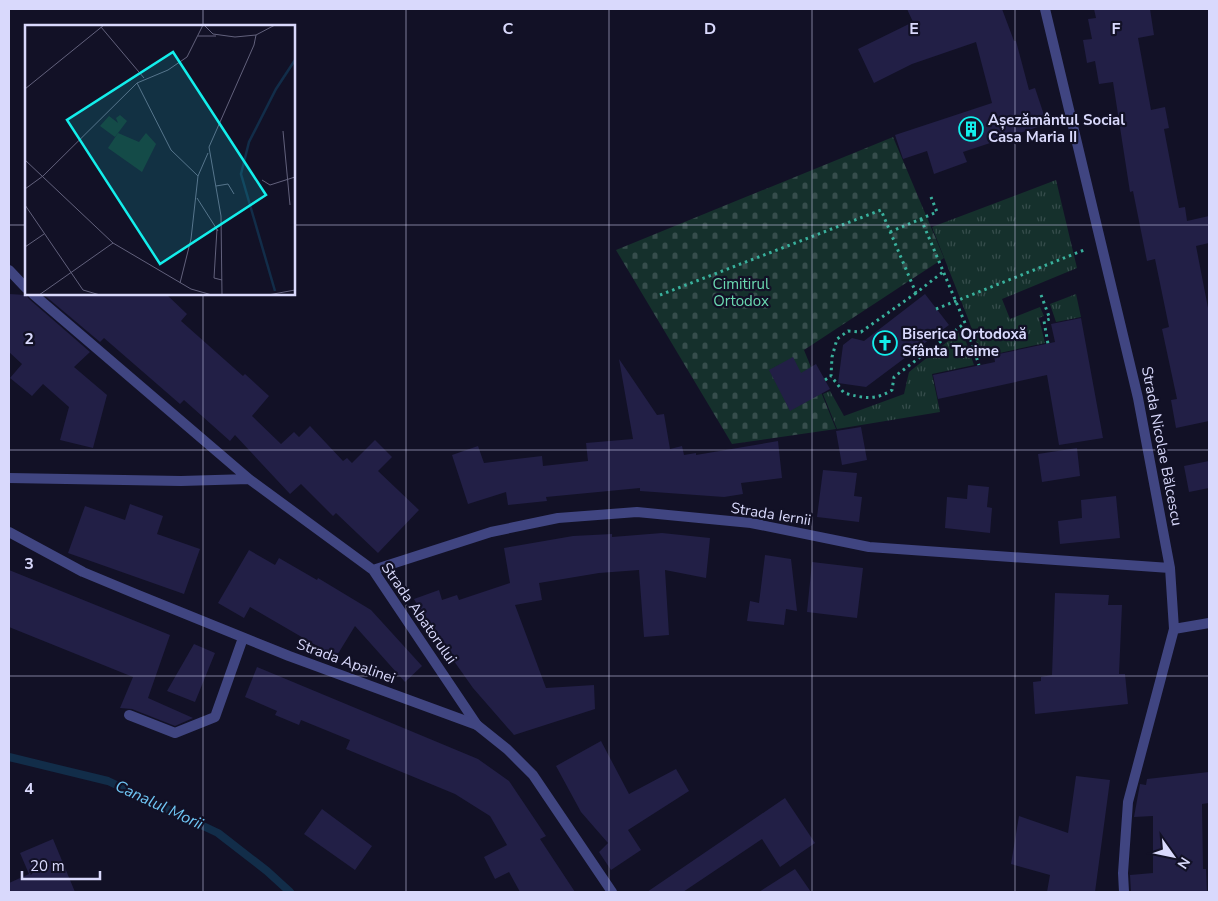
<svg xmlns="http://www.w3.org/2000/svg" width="1218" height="901" font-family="'Nunito Sans',sans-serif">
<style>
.grass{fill:url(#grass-tufts)}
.cemetery{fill:url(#cemetery-stones)}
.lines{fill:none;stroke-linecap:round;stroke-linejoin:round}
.stream{stroke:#122d49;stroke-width:8}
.building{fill:#221f46}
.path{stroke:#39b09c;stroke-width:3;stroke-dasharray:2.5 4;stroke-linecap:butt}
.service{stroke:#404581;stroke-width:10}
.minor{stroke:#404581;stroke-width:10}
.tertiary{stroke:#404581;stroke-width:10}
.grid{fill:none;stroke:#d9d9fc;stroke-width:1;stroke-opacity:0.55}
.labels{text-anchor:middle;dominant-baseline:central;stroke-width:4.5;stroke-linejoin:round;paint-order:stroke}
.poi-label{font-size:15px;font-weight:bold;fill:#d9d9fc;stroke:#121126;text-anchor:start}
.park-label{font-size:15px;fill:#6ad8b0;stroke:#121126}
.street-label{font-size:15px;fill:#d9d9fc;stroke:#121126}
.water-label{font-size:16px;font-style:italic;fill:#6fc6f5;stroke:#121126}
.inset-river{fill:none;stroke:#122d49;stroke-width:2.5}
.inset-road{fill:none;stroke:#62617c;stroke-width:1}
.view{fill:#13eeeb;fill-opacity:0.15;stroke:#13eeeb;stroke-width:2.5}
.inset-edge{fill:none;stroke:#d9d9fc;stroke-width:2.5}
.grid-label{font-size:16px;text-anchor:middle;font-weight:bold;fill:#d9d9fc;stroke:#121126;stroke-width:4.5;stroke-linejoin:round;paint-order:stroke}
</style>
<defs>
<pattern id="grass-tufts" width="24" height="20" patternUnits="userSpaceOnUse" patternTransform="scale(1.25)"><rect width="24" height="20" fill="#15302c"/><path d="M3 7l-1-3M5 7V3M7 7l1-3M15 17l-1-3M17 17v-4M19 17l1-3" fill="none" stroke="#364d4c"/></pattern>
<pattern id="cemetery-stones" width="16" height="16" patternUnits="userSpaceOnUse" patternTransform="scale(1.25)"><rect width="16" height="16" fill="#15302c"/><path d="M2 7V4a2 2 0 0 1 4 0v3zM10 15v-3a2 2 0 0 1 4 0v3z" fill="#364d4c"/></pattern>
</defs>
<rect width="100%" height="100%" fill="#121126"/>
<path class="grass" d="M 1056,180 L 1077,268 L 1002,299 L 1010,319 L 1040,307 L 1044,316 L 1039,318 L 1045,343 L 981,357 L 969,321 L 932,227 Z
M 1076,294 L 1081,317 L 1056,322 L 1050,304 Z
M 962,330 L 974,365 L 932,374 L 940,412 L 837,429 L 823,394 L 830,391 L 844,416 L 904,394 L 909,372 Z"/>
<path class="cemetery" d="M 893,137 L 944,258 L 804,350 L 836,429 L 732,444 L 616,250 Z"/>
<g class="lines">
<path class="stream" d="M 9,757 L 108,781 L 218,833 L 267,871 L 290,892"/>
</g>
<path class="building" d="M 907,9 L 1002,9 L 1014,41 L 1016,41 L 1029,90 L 1035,88 L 1047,124 L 963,152 L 967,162 L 934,174 L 927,151 L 903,159 L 895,135 L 992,103 L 976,42 L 912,64 L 874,83 L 858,49 L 913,22 Z
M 1094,9 L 1150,9 L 1154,35 L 1138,38 L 1151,110 L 1165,107 L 1169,128 L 1164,129 L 1179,208 L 1185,207 L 1187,221 L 1209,216 L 1209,243 L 1196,246 L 1209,313 L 1209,421 L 1176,428 L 1171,400 L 1177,399 L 1162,329 L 1169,327 L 1155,259 L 1147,261 L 1133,191 L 1130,192 L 1113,82 L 1099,84 L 1095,61 L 1087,63 L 1083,40 L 1092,39 L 1088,19 L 1096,18 Z
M 9,294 L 26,295 L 29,299 L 90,352 L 74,367 L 107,395 L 93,448 L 60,440 L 69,407 L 43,384 L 32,396 L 10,378 L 22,364 L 9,352 Z
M 43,294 L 166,294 L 187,314 L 181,321 L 243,376 L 245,374 L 269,396 L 252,416 L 281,444 L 294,432 L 299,437 L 310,426 L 343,461 L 347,458 L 352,463 L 375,440 L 392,457 L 378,471 L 419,510 L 378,553 L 336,513 L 333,516 L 301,484 L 290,494 L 235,435 L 230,441 L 184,400 L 180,404 L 104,338 L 100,342 Z
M 925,294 L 949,325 L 866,387 L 838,383 L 843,345 L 852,338 L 864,341 Z
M 1081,318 L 1103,438 L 1059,445 L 1047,375 L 938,399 L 933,375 L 995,362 L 994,355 L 1055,342 L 1051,324 Z
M 793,357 L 801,373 L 816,364 L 830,389 L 790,411 L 769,370 Z
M 619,359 L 657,415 L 664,414 L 670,449 L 682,446 L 684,455 L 696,453 L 696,455 L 778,441 L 782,478 L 741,483 L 743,494 L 724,497 L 640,491 L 640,488 L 546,497 L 547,501 L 508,505 L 506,492 L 468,504 L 452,455 L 478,446 L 484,463 L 542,456 L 543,466 L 588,461 L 586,443 L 633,439 Z
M 861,427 L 867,460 L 842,465 L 836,431 Z
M 1077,448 L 1080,476 L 1042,482 L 1038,454 Z
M 1209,461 L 1209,488 L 1189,492 L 1184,466 Z
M 823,470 L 857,473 L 854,496 L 862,497 L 859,522 L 817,517 Z
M 968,485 L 989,487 L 987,507 L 992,508 L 990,533 L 945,528 L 947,497 L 967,499 Z
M 1116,496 L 1120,538 L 1060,544 L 1058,521 L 1082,518 L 1081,500 Z
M 130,504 L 163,516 L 157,534 L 200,549 L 184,594 L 68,553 L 85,506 L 125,520 Z
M 662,533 L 710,538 L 706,578 L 665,570 L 669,635 L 644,637 L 639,570 L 599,573 L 539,583 L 542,600 L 515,605 L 546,688 L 594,685 L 595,709 L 514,735 L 473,688 L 444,647 L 441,650 L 414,599 L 439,590 L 442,600 L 457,595 L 459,600 L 510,583 L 504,548 L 573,536 L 612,534 L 612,537 Z
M 249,550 L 275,565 L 279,558 L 317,580 L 318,578 L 371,610 L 422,666 L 405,682 L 355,626 L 336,657 L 250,607 L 244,618 L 218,603 Z
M 765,555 L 791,559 L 797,611 L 786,609 L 784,625 L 747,621 L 750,601 L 759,603 Z
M 812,562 L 863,568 L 857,618 L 807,612 Z
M 9,570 L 170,635 L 148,698 L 193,718 L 175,726 L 132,709 L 120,708 L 133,677 L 9,627 Z
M 1055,593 L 1109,595 L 1108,605 L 1122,605 L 1119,674 L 1125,674 L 1128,704 L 1035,714 L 1033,682 L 1041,681 L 1041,677 L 1052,675 Z
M 194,644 L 215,653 L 195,702 L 167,691 Z
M 257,667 L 478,759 L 509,781 L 546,836 L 540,839 L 575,892 L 520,892 L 509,872 L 495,879 L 484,857 L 507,845 L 490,816 L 455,794 L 346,749 L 350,740 L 301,720 L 299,725 L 275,715 L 277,711 L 245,697 Z
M 601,741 L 629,794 L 676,769 L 689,791 L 628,830 L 641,850 L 611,870 L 599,852 L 608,843 L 581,812 L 556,766 Z
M 1209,772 L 1209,803 L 1202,804 L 1203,869 L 1206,869 L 1207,892 L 1131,892 L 1130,875 L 1153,873 L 1153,816 L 1134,817 L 1140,784 L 1146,785 L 1147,779 Z
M 1076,776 L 1110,780 L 1095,892 L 1047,892 L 1050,875 L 1011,864 L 1019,816 L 1068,833 Z
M 785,798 L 815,843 L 780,867 L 762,839 L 683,892 L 647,892 Z
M 322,809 L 372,846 L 355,870 L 304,834 Z
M 53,839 L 75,892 L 9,892 L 9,883 L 29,874 L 20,853 Z
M 795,869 L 811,892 L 759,892 Z"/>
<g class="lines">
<path class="path" d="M 921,219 L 965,323 L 979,365
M 890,232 L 937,212 L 931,197
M 916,293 L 861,332 L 848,331 L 837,339 L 832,357 L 831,376 L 844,393 C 863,398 875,401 892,390 L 894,377 L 965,323
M 660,295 L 881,210 L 916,293 L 943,272
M 1041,295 L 1050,319 L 1044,321 L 1048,344
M 936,309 L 1084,250
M 825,380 L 831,376"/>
<path class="service" d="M 129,715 L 175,733 L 215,717 L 243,638"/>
<path class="minor" d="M 1045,9 L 1138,398 L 1170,568 L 1174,629 L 1128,802 L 1123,873 L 1124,892
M 9,270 L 26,288
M 33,294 L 249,479 L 373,570 L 477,725
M 9,478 L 181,481 L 249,479
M 373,570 L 491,532 L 558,518 L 637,512 L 751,523 L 869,547 L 1170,568
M 1174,629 L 1209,623"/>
<path class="tertiary" d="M 9,532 L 83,572 L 136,594 L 289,656 L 477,725 L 507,749 L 533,775 L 612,892"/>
</g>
<path class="grid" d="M 203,9 L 203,26M 406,9 L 406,892M 609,9 L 609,892M 812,9 L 812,892M 1015,9 L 1015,892M 9,225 L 26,225M 294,225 L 1209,225M 203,294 L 203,892M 9,450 L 1209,450M 9,676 L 1209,676"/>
<defs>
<g id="building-ring" transform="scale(1.25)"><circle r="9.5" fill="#121126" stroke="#13eeeb" stroke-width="1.5"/><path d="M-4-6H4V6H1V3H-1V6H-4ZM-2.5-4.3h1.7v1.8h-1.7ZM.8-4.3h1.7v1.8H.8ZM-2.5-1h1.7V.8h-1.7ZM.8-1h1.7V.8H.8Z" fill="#13eeeb"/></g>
<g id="church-ring" transform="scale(1.25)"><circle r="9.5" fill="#121126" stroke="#13eeeb" stroke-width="1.5"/><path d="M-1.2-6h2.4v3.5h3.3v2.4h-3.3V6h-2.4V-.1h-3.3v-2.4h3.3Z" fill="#13eeeb"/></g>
</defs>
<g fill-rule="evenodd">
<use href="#building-ring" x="971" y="129"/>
<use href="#church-ring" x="885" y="343"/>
</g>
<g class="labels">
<g class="poi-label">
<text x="988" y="120">Așezământul Social<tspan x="988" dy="17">Casa Maria II</tspan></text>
<text x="902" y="334">Biserica Ortodoxă<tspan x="902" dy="17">Sfânta Treime</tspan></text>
</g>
<g class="park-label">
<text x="741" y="284">Cimitirul<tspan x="741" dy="17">Ortodox</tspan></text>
</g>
<g class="street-label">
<text transform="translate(1162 446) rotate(79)">Strada Nicolae Bălcescu</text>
<text transform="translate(771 514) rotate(9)">Strada Iernii</text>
<text transform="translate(419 613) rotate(55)">Strada Abatorului</text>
<text transform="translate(346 661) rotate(20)">Strada Apalinei</text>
</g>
<g class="water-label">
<text transform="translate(159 805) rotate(25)">Canalul Morii</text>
</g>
</g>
<g transform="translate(25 25)">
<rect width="270" height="270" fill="#121126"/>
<path d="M 95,90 L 102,96 L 90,112 L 75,101 L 84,91 L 93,98 L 91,93 Z" fill="#15302c"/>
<path d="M 93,108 L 114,117 L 121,108 L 131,119 L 117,147 L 83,123 Z" fill="#15302c"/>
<path class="inset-river" d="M 250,266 L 216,149 L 224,117 L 251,64 L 270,35"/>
<path class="inset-road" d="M 179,0 L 188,9 L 210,12 L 231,10 L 250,0M 76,2 L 119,53M 173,11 L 191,11M 112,58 L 146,125 L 173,151M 0,64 L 79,0M 258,106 L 265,180M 0,135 L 88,218 L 166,264 L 187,270M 237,155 L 245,160 L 270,152M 191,161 L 203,159 L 209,169M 0,164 L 18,151 L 112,58 L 143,45 L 162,32 L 178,0M 172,173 L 193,206M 0,180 L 58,265 L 75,270M 192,204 L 189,253 L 197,255M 0,222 L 19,209M 155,258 L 166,214 L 173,151 L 183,128M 14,270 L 88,218M 197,270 L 196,191 L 184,122 L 229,20 L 231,10M 243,270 L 270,265"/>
<path class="view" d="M 148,27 L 241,170 L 135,239 L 42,95 Z"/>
<rect width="270" height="270" class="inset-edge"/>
</g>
<g class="grid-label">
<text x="508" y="34">C</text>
<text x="710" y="34">D</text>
<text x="914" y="34">E</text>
<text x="1116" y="34">F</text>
<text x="29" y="344">2</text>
<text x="29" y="569">3</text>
<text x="29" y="794">4</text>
</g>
<rect width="1218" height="901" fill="none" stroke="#d9d9fc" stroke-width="20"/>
<g transform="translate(1173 856) rotate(123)" stroke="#121126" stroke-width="4" paint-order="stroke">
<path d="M0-4L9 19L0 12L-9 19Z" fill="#d9d9fc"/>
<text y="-8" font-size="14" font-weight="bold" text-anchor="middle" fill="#d9d9fc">N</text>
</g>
<path d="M22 871v8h78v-8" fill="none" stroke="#d9d9fc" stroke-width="2.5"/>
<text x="30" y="871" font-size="15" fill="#d9d9fc" stroke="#121126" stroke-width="4" paint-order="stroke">20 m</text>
</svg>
